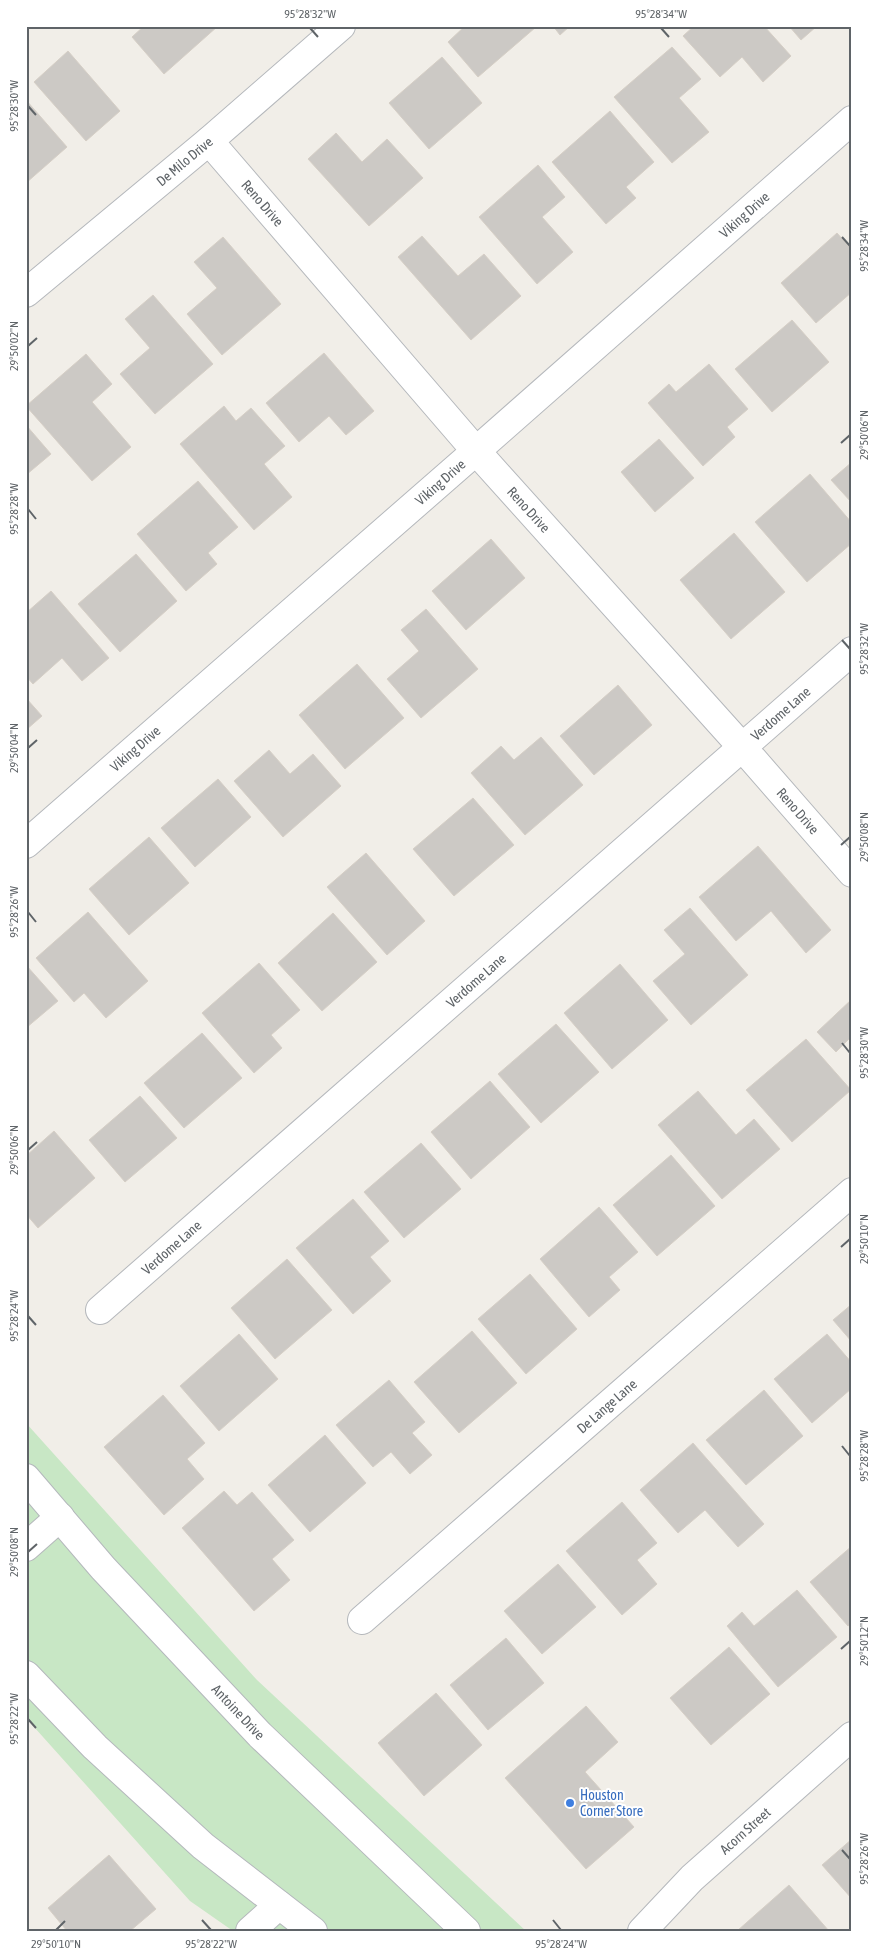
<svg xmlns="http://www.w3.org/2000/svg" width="878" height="1957" font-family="'Asap Condensed',sans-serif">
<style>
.green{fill:#c8e7c5}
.building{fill:#ccc9c5;stroke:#d6cfc6}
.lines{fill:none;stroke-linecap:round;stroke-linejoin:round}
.street-casing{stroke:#b5b8bc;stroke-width:30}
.secondary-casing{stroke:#b4b8bc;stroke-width:30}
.street{stroke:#fff;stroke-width:28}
.secondary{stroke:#fff;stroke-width:28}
.ticks{fill:none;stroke:#5f6468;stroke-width:2}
.shop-dot{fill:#3f7fe0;stroke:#fff;stroke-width:2}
.labels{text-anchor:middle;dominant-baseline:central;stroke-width:4;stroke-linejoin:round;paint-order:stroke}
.street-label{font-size:14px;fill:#5f6468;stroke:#fff}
.shop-label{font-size:14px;fill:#366cbe;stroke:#fff;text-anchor:start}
.neatline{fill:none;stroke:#5f6468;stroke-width:2}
.ticks-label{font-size:12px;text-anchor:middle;fill:#5f6468}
</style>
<rect width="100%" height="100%" fill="#f1eee8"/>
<path class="green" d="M 26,1423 L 257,1680 L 526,1931 L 233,1931 L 190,1901 L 26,1718 Z"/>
<path class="building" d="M 144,26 L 218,26 L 164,74 L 132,37 Z
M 465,26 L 536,26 L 536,27 L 478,77 L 448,42 Z
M 553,26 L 570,26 L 560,35 Z
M 694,26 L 764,26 L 791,56 L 763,82 L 742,57 L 720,77 L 683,36 Z
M 789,26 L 817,26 L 801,40 Z
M 672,47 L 701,79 L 679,98 L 709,132 L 672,163 L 614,97 Z
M 68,51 L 120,111 L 86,141 L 34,82 Z
M 442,57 L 482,103 L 429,149 L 389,103 Z
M 26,100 L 67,147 L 26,183 Z
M 610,111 L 654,162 L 626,187 L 636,198 L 606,224 L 552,162 Z
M 336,133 L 362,162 L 387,139 L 423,178 L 369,226 L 308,159 Z
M 538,165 L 565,197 L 542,217 L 573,252 L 537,284 L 479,217 Z
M 837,233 L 852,250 L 852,292 L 816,323 L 781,283 Z
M 422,236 L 458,276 L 484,254 L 521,296 L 471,340 L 398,257 Z
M 223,237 L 281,304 L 222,355 L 187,314 L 217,288 L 194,262 Z
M 153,295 L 213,364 L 155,414 L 120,374 L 150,348 L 125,319 Z
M 792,320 L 829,362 L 772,412 L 735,369 Z
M 324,353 L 374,411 L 346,435 L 329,416 L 299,442 L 266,403 Z
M 86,354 L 112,384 L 92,402 L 131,447 L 92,481 L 26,406 Z
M 709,364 L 748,409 L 727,427 L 735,437 L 703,466 L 648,403 L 669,384 L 676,392 Z
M 224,406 L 236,421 L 251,408 L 285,446 L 264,464 L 292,497 L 254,530 L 180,444 Z
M 26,425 L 51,454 L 26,475 Z
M 659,439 L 694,478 L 655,512 L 621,472 Z
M 852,462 L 852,503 L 831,480 Z
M 810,474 L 852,523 L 852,543 L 807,582 L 755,522 Z
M 198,481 L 238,527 L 208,553 L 217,564 L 186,591 L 137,534 Z
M 734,533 L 785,592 L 731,639 L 680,580 Z
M 491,539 L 525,578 L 466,630 L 432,591 Z
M 136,554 L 177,601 L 120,652 L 78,604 Z
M 51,591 L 109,658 L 82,681 L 62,658 L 33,684 L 26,676 L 26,613 Z
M 426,609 L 478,669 L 421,718 L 387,679 L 419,651 L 401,630 Z
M 357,664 L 404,718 L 345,769 L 299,715 Z
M 618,685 L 652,725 L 594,775 L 560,736 Z
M 26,698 L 42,716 L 26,730 Z
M 541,737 L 583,785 L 525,835 L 471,773 L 501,746 L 514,760 Z
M 269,750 L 290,774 L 313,754 L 341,786 L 283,837 L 234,781 Z
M 218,779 L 251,817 L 195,867 L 161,828 Z
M 473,798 L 514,845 L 454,896 L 413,849 Z
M 149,837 L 189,883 L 129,935 L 89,889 Z
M 758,846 L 831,930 L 806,953 L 771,911 L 736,941 L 699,897 Z
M 366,853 L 425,921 L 387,955 L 327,887 Z
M 690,908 L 748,975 L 691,1025 L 653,981 L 685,954 L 664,930 Z
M 88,912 L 148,981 L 106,1018 L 84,993 L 74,1002 L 36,958 Z
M 333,913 L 377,962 L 322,1011 L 278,963 Z
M 259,963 L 300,1010 L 271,1035 L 282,1048 L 254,1073 L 202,1013 Z
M 620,964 L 668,1020 L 612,1069 L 564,1013 Z
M 26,965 L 58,1001 L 26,1028 Z
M 852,999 L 852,1036 L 836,1052 L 817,1032 Z
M 556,1024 L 599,1072 L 541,1123 L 498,1074 Z
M 202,1033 L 242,1078 L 184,1128 L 144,1083 Z
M 806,1039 L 851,1090 L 792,1142 L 746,1090 Z
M 490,1081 L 530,1127 L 471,1179 L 431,1132 Z
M 698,1091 L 736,1135 L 754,1119 L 780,1149 L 722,1199 L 658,1125 Z
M 140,1096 L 177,1138 L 125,1182 L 89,1140 Z
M 54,1131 L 95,1178 L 38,1228 L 26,1214 L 26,1156 Z
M 421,1143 L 461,1189 L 404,1238 L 364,1192 Z
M 671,1155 L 715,1206 L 657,1256 L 613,1205 Z
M 353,1199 L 389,1241 L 370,1257 L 391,1281 L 353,1314 L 296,1248 Z
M 599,1207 L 638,1252 L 609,1277 L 620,1290 L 589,1317 L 540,1259 Z
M 287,1259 L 332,1310 L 275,1359 L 231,1308 Z
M 530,1274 L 577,1329 L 526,1374 L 478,1319 Z
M 852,1304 L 852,1342 L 833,1320 Z
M 472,1331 L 517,1383 L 459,1433 L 414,1382 Z
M 239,1334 L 278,1379 L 219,1431 L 180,1386 Z
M 827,1334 L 852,1363 L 852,1388 L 812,1423 L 774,1379 Z
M 389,1380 L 425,1422 L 412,1433 L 432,1455 L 410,1474 L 391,1452 L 373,1467 L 336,1425 Z
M 764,1390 L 803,1436 L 746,1485 L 706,1440 Z
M 163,1395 L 205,1443 L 187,1459 L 204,1479 L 164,1515 L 104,1447 Z
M 325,1435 L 366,1483 L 310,1532 L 268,1485 Z
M 693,1443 L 764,1524 L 738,1547 L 705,1510 L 678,1533 L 640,1490 Z
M 224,1491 L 237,1505 L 252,1492 L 294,1540 L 272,1559 L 290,1580 L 254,1611 L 182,1528 Z
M 622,1502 L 657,1543 L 637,1560 L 657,1584 L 622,1615 L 566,1551 Z
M 852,1546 L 852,1623 L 848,1626 L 810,1582 Z
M 558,1564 L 596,1607 L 542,1654 L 504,1611 Z
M 797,1590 L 837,1637 L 778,1687 L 727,1626 L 742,1612 L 754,1626 Z
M 506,1638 L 544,1683 L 488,1730 L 450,1685 Z
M 729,1647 L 770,1694 L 711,1745 L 670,1698 Z
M 436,1693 L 482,1745 L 424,1796 L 378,1743 Z
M 586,1706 L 618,1742 L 585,1772 L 634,1827 L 586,1869 L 505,1778 Z
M 852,1839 L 852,1899 L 822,1865 Z
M 109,1855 L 156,1909 L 130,1931 L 67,1931 L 48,1908 Z
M 789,1885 L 829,1931 L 737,1931 Z"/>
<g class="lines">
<g class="street-casing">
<g id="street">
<path id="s1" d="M 209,141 L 476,451 L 742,747 L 852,873"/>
<path id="s2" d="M 26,293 L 209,141 L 341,26"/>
<path id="s3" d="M 26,844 L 476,451 L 852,120"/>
<path id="s4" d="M 100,1310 L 852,651"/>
<path d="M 26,1547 L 60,1517"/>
<path id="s5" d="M 362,1620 L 852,1192"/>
<path d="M 250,1931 L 279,1905"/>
<path id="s6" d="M 642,1931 L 692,1878 L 852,1736"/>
</g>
</g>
<g class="secondary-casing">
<g id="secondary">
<path id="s7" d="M 26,1478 L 103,1568 L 260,1735 L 466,1931"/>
<path d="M 26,1675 L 95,1747 L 203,1846 L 313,1931"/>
</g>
</g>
<use href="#street" class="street"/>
<use href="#secondary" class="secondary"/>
</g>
<path class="ticks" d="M 310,28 L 318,37M 661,28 L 669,37M 28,106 L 36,115M 842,237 L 850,246M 28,346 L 37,338M 841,443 L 850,435M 28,509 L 36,519M 842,640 L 850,649M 28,748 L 37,740M 841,845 L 850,837M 28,912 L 36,922M 842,1043 L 850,1053M 28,1150 L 37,1142M 841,1247 L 850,1239M 28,1316 L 36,1325M 842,1446 L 850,1456M 28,1552 L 37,1544M 841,1649 L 850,1641M 28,1719 L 36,1728M 842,1850 L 850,1859M 202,1920 L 211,1930M 553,1920 L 561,1930M 56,1930 L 65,1921"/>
<circle class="shop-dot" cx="570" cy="1803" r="5"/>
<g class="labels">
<g class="street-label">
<text stroke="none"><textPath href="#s2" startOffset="206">De Milo Drive</textPath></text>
<text stroke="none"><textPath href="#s1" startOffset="82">Reno Drive</textPath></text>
<text stroke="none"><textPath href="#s3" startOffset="955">Viking Drive</textPath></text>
<text stroke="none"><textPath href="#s3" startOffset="550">Viking Drive</textPath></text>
<text stroke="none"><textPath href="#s1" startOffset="488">Reno Drive</textPath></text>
<text stroke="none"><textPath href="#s4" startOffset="905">Verdome Lane</textPath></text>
<text stroke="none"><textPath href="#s3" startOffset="145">Viking Drive</textPath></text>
<text stroke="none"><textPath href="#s1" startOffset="892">Reno Drive</textPath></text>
<text stroke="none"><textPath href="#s4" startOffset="500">Verdome Lane</textPath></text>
<text stroke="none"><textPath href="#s4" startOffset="95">Verdome Lane</textPath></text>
<text stroke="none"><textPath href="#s5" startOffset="325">De Lange Lane</textPath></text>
<text stroke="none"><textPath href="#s7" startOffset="316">Antoine Drive</textPath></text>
<text stroke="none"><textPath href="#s6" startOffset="144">Acorn Street</textPath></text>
</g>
<g class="shop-label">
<text x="580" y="1795">Houston<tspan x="580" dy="16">Corner Store</tspan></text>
</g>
</g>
<rect width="878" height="1957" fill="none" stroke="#ffffff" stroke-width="55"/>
<rect x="28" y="28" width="822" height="1902" class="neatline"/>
<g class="ticks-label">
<text x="310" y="18">95°28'32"W</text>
<text x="661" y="18">95°28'34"W</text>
<text transform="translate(14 106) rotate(-90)" y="4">95°28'30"W</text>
<text transform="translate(864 246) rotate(-90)" y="4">95°28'34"W</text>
<text transform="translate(14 346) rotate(-90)" y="4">29°50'02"N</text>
<text transform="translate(864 435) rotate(-90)" y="4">29°50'06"N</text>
<text transform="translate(14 509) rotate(-90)" y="4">95°28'28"W</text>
<text transform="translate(864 649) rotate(-90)" y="4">95°28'32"W</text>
<text transform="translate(14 748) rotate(-90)" y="4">29°50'04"N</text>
<text transform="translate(864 837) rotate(-90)" y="4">29°50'08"N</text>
<text transform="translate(14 912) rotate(-90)" y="4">95°28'26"W</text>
<text transform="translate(864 1053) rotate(-90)" y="4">95°28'30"W</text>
<text transform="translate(14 1150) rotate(-90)" y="4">29°50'06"N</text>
<text transform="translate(864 1239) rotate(-90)" y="4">29°50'10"N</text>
<text transform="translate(14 1316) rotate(-90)" y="4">95°28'24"W</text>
<text transform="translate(864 1456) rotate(-90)" y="4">95°28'28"W</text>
<text transform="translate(14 1552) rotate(-90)" y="4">29°50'08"N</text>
<text transform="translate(864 1641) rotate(-90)" y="4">29°50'12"N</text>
<text transform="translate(14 1719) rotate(-90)" y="4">95°28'22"W</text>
<text transform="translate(864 1859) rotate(-90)" y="4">95°28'26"W</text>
<text x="56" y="1948">29°50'10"N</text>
<text x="211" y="1948">95°28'22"W</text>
<text x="561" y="1948">95°28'24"W</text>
</g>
</svg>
